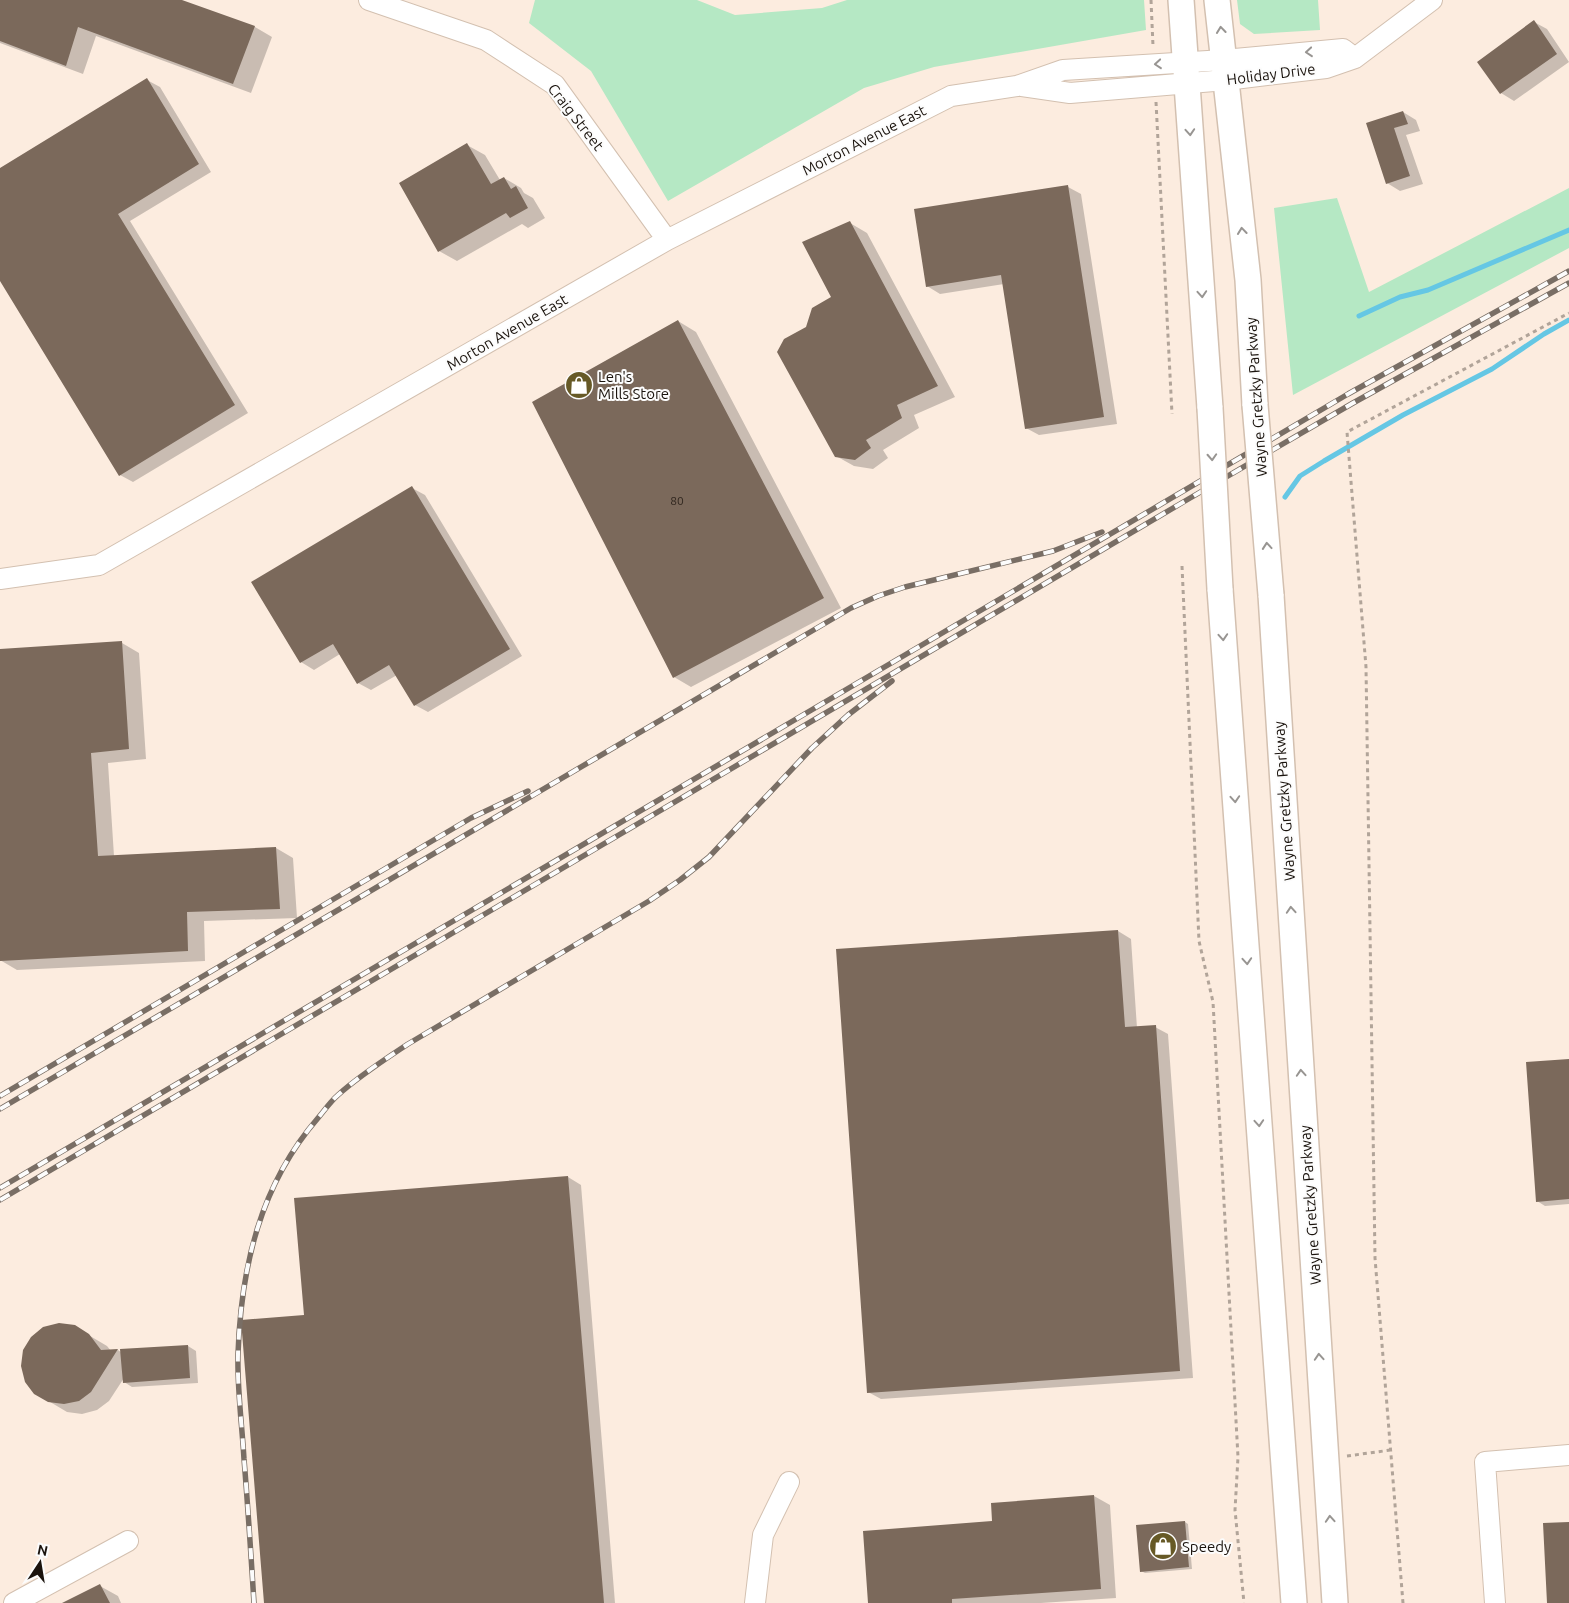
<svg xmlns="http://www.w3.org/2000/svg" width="1569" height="1603" font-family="Ubuntu,sans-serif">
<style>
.green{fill:#b5e8c4}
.shadow{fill:#0003}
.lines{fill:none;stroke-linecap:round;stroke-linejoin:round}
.stream{stroke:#65c7e4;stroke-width:5}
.building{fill:#7b695b}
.minor-casing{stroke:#d3c0b0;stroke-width:22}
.major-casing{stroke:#d3c0b0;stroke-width:28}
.path{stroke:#b1a499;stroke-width:3;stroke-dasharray:4 4;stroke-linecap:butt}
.minor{stroke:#fff;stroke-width:20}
.major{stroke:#fff;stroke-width:25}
.rail-casing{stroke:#796e65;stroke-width:5.5}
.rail{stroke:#fcfcfc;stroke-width:4;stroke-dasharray:11;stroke-linecap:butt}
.major-bridge-casing{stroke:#d3c0b0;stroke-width:28;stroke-linecap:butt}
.major-bridge{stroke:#fff;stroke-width:25}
.oneway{stroke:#989592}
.labels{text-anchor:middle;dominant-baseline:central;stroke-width:4;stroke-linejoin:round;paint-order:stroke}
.number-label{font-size:12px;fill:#322820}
.street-label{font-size:15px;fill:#1a130d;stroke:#fcfcfc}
.poi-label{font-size:15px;fill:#1a130d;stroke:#fcfcfc;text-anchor:start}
</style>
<rect width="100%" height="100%" fill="#fcecdf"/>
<path class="green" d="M 535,0 L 697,0 L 735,15 L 822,8 L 847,0 L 1144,0 L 1146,30 L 934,67 L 864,88 L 668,201 L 591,71 L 529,23 Z
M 1237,0 L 1318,0 L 1320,30 L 1254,34 L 1240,24 Z
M 1569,188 L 1569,248 L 1293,395 L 1274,208 L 1337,198 L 1369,292 Z"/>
<path class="shadow" d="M 0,0 L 179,0 L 255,27 L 272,37 L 251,93 L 96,36 L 83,74 L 0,43 Z
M 1534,22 L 1547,29 L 1569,62 L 1514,101 L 1501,93 L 1479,62 Z
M 147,80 L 160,87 L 211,172 L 130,221 L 248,413 L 133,482 L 120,475 L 0,279 L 0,169 Z
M 1403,112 L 1416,120 L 1420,131 L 1406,135 L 1423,184 L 1400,191 L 1387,183 L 1368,124 Z
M 467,145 L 485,155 L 500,180 L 504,178 L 521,188 L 524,193 L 533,198 L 545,218 L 528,228 L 522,224 L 457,261 L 439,251 Z
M 1068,187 L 1081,194 L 1117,424 L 1039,435 L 1026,428 L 1004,284 L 940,294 L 927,286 Z
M 850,223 L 867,233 L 955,397 L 914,415 L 919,428 L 883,450 L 888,458 L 873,469 L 854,466 L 836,456 L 807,328 L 832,298 Z
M 678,321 L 696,332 L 841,608 L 691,687 L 674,677 Z
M 412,488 L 425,495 L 522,656 L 428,712 L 415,705 L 397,675 L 371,690 L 358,683 L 340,654 L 314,670 L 301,662 L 253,583 Z
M 122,643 L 139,653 L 146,759 L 108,763 L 114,856 L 276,848 L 293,858 L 297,918 L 204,921 L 205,961 L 17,970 L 0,960 L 0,650 Z
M 1118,931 L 1131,939 L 1137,1028 L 1155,1027 L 1168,1034 L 1193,1378 L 881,1399 L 868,1392 Z
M 1569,1061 L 1569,1204 L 1545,1206 L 1537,1201 Z
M 568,1177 L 581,1185 L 615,1603 L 265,1603 L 305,1316 Z
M 75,1327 L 107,1346 L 111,1351 L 118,1350 L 122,1353 L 188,1346 L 196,1351 L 198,1383 L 132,1387 L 124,1382 L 124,1378 L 109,1401 L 97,1410 L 82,1414 L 67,1412 L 35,1393 Z
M 1094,1496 L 1110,1505 L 1116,1598 L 1041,1603 L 870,1603 L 993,1522 L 992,1504 Z
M 1185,1522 L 1188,1524 L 1192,1569 L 1145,1573 L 1141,1571 Z
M 100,1586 L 118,1596 L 121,1603 L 65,1603 Z"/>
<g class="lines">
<path class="stream" d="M 1359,316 L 1400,297 L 1428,290 L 1569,230
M 1285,497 L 1300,476 L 1324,461 L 1403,415 L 1492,369 L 1544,334 L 1569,320"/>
</g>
<path class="building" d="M 0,0 L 182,0 L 255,26 L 233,84 L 78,27 L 66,66 L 0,41 Z
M 1534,20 L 1557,54 L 1500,94 L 1477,62 Z
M 147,78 L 199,164 L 118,214 L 235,405 L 119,476 L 0,281 L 0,168 Z
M 1403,111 L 1408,124 L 1394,128 L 1410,176 L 1386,184 L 1366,123 Z
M 467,143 L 491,184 L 504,177 L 511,189 L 516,186 L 528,208 L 510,218 L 506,213 L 438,252 L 399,183 Z
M 1068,185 L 1104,417 L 1025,429 L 1001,275 L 926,287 L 914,209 Z
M 850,221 L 938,386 L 897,405 L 902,418 L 866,440 L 871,448 L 855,460 L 835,457 L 777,352 L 784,339 L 806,327 L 812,308 L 831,297 L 802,242 Z
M 678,320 L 824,598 L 673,678 L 532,402 Z
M 412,486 L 510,649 L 414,706 L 389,665 L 357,684 L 333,644 L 300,663 L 251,582 Z
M 122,641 L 129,749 L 91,753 L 98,856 L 276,847 L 280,909 L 187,912 L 188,951 L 0,961 L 0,649 Z
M 1118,930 L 1125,1027 L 1156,1025 L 1180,1371 L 867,1393 L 836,949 Z
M 1569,1059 L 1569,1199 L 1536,1202 L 1526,1062 Z
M 568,1176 L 604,1603 L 264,1603 L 241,1320 L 304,1315 L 294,1198 Z
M 59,1323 L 75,1325 L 89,1334 L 101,1350 L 118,1349 L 91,1392 L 79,1401 L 64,1404 L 48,1402 L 34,1394 L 25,1382 L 21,1366 L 23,1350 L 31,1337 L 43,1327 Z
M 188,1345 L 190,1378 L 123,1383 L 120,1349 Z
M 1094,1495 L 1101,1589 L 952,1599 L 952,1603 L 868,1603 L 863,1531 L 992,1521 L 991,1503 Z
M 1185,1521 L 1189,1567 L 1140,1572 L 1136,1525 Z
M 1569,1522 L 1569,1603 L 1547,1603 L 1543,1523 Z
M 100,1584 L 110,1603 L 62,1603 Z"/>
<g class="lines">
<g class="minor-casing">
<path id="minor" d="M 369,0 L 486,40 L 555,85 L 667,240
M 1022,86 L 1070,93 L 1226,80 L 1326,68 L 1355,58 L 1432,0
M 0,579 L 99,565 L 667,240 L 951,96 L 1017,86 L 1063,70 L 1224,60 L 1343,49 L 1355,58
M 14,1603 L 128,1541
M 755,1603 L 763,1535 L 789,1482
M 1495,1603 L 1485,1462 L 1569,1455"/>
</g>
<g class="major-casing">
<path id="major" d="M 1181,0 L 1210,408
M 1217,0 L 1248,280 L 1255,405
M 1220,589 L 1294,1603
M 1271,595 L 1335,1603"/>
</g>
<path class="path" d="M 1151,0 L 1153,46
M 1156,102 L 1172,414
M 1182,566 L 1199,941 L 1213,1002 L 1238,1457 L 1235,1510 L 1244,1603
M 1347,1456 L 1391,1450
M 1403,1603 L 1375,1258 L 1366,667 L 1347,432 L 1569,313"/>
<use href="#minor" class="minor"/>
<use href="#major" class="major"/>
<g class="rail-casing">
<path id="rail" d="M 0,1096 L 471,818 L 528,791
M 0,1109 L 851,608 L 878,596 L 905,587 L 1053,551 L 1102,532
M 0,1188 L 1348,394 L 1569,271
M 0,1200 L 1185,501 L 1353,403 L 1569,283
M 254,1603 C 251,1555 248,1507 244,1459 C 242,1424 237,1389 238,1354 C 241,1267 260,1185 318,1118 C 324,1111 330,1102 338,1095 C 359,1076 384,1060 408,1044 L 649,901 L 680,880 L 709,857 L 812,748 L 848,715 L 892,681"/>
</g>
<use href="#rail" class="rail"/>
<g class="major-bridge-casing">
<path id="major-bridge" d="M 1255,405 L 1271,595
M 1210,408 L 1220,589"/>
</g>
<use href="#major-bridge" class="major-bridge"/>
</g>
<defs><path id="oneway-chevron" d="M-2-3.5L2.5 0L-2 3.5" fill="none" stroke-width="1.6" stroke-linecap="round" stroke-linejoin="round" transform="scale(1.25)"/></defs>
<g class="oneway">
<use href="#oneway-chevron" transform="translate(1221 30) rotate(-96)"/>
<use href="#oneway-chevron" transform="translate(1309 52) rotate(175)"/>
<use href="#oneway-chevron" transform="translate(1158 64) rotate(175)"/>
<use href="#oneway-chevron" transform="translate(1190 132) rotate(86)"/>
<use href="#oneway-chevron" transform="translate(1242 231) rotate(-96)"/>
<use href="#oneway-chevron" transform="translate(1202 294) rotate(86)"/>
<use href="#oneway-chevron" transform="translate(1212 457) rotate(87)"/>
<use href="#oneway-chevron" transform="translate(1267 546) rotate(-95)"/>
<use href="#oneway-chevron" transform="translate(1223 637) rotate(86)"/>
<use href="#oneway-chevron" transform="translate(1235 799) rotate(86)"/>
<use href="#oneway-chevron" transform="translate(1291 910) rotate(-94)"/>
<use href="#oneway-chevron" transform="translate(1247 961) rotate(86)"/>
<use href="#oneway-chevron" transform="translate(1301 1073) rotate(-94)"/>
<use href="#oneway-chevron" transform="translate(1259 1123) rotate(86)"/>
<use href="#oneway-chevron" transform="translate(1319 1357) rotate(-94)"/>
<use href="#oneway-chevron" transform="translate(1330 1519) rotate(-94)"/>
</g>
<defs>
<g id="shop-disc" transform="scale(1.4375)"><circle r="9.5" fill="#665926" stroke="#fcfcfc"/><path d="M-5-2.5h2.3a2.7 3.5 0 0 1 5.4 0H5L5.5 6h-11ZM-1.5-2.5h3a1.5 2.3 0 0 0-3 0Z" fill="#fff"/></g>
</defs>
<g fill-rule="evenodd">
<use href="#shop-disc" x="579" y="385"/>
<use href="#shop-disc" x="1163" y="1546"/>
</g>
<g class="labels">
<g class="number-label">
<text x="677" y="500">80</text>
</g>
<g class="street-label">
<text transform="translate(1271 74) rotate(-7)">Holiday Drive</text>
<text transform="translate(576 117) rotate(52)">Craig Street</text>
<text transform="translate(864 140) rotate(-27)">Morton Avenue East</text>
<text transform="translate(507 332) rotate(-30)">Morton Avenue East</text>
<text transform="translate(1256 397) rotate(-94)">Wayne Gretzky Parkway</text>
<text transform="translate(1284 801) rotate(-94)">Wayne Gretzky Parkway</text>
<text transform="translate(1310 1205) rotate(-94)">Wayne Gretzky Parkway</text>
</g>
<g class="poi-label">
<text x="598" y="376">Len's<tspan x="598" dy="17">Mills Store</tspan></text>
<text x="1182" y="1546">Speedy</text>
</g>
</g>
<g transform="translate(40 1563) rotate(12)" stroke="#fcfcfc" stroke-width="4" paint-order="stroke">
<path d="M0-4L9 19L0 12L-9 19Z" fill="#1a130d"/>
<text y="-8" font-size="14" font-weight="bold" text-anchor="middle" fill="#1a130d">N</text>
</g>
</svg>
